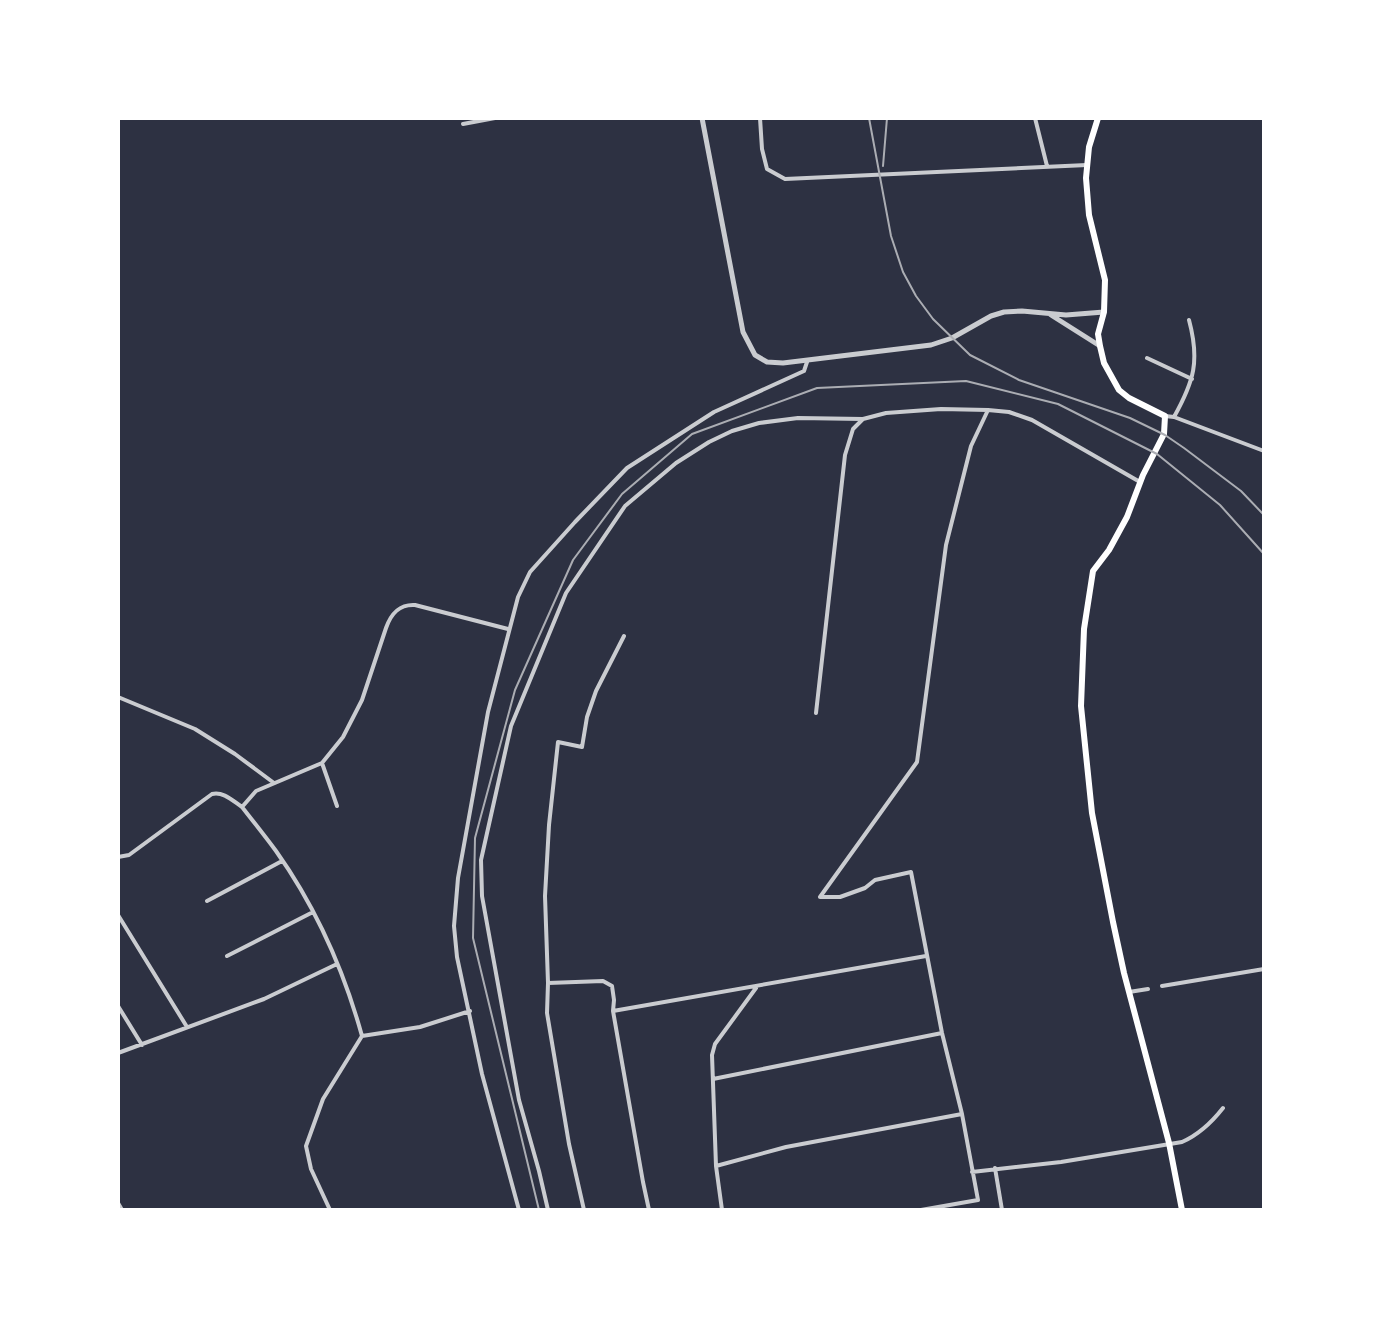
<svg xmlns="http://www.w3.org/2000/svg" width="1382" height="1328" font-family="Inter,sans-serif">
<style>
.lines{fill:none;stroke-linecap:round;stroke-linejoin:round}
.minor{stroke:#caccd0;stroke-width:4}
.tertiary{stroke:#caccd0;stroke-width:5}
.secondary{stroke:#fff;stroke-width:6}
.rail{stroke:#abadb3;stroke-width:2}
</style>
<rect width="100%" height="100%" fill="#2d3142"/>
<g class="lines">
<path class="minor" d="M 760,118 L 762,149 L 767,169 L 785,179 L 1087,165
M 1035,118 L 1047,166
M 463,124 L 495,118
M 1147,358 L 1192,379
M 1165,416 L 1174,417 L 1264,451
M 1174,417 C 1194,381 1200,361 1189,320
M 118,697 L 195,729 L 235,754 L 274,783
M 816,713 L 845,455 L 853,429 L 863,419 L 886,413 L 941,409 L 988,410 L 1009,412 L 1032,420 L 1140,482
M 322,763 L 337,806
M 118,857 L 129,855 L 212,794 C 223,791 233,801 242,807
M 820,897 L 917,762 L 946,545 L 971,446 L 988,410
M 820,897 L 840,897 L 865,888 L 875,880 L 911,872 L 942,1033 L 962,1114 L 978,1200 L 921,1210
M 207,901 L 282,861
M 118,915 L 187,1027
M 227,956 L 313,912
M 548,983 L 603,981 L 612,986 L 614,1000 L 613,1011 L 643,1182 L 649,1210
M 1162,986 L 1264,969
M 1129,992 L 1148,989
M 118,1006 L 142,1045
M 613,1011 L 926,956
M 362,1036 L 420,1027 L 470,1011
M 118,1053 L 264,999 L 337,964
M 713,1079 L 942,1033
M 716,1166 L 786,1147 L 962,1114
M 995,1168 L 1002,1210
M 972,1172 L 1061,1162 L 1182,1142 C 1198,1135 1212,1122 1223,1108
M 118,1203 L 122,1210
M 330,1210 L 311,1169 L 306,1146 L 323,1099 L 362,1036 C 344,971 315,906 276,851 C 265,836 253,821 242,807 L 256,791 L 322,763 L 343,737 L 362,700 L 386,628 C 391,614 399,604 415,605 L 508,629
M 519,1210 L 482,1074 L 457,957 L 454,926 L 458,878 L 488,712 L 518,597 L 530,572 L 575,522 L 627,468 L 714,412 L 804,371 L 807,362
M 548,1210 L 539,1171 L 519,1100 L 482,896 L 481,860 L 511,726 L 566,593 L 625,506 L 676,463 L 709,442 L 732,431 L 759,423 L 798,418 L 863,419
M 584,1210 L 569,1144 L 547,1013 L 548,983 L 545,896 L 549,825 L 558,742 L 582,747 L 587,717 L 596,691 L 624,636
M 722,1210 L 716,1166 L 712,1055 L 715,1044 L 756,988"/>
<path class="tertiary" d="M 702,118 L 743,332 L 755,355 L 767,362 L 783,363 L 931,345 L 952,338 L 991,316 L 1004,312 L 1022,311 L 1066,315 L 1104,312
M 1051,315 L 1100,346"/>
<path class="secondary" d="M 1098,118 L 1089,147 L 1086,178 L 1089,215 L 1105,280 L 1104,312 L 1098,334 L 1100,346 L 1104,363 L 1119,390 L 1129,398 L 1165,416 L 1164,434 L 1143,475 L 1127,517 L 1109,550 L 1093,571 L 1084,629 L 1081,706 L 1092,813 L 1113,922 L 1124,973 L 1169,1143 L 1182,1210"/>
<path class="rail" d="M 869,118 L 891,236 L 903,272 L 916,296 L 933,319 L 970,355 L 1019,380 L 1130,418 L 1165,435 L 1184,448 L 1241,491 L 1264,515
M 883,166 L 887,118
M 539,1210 L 473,938 L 475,838 L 515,690 L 573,560 L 622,494 L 692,434 L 817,388 L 966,381 L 1058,404 L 1157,454 L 1220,505 L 1264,554"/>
</g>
<rect width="1382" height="1328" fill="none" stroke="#ffffff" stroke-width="240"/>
</svg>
